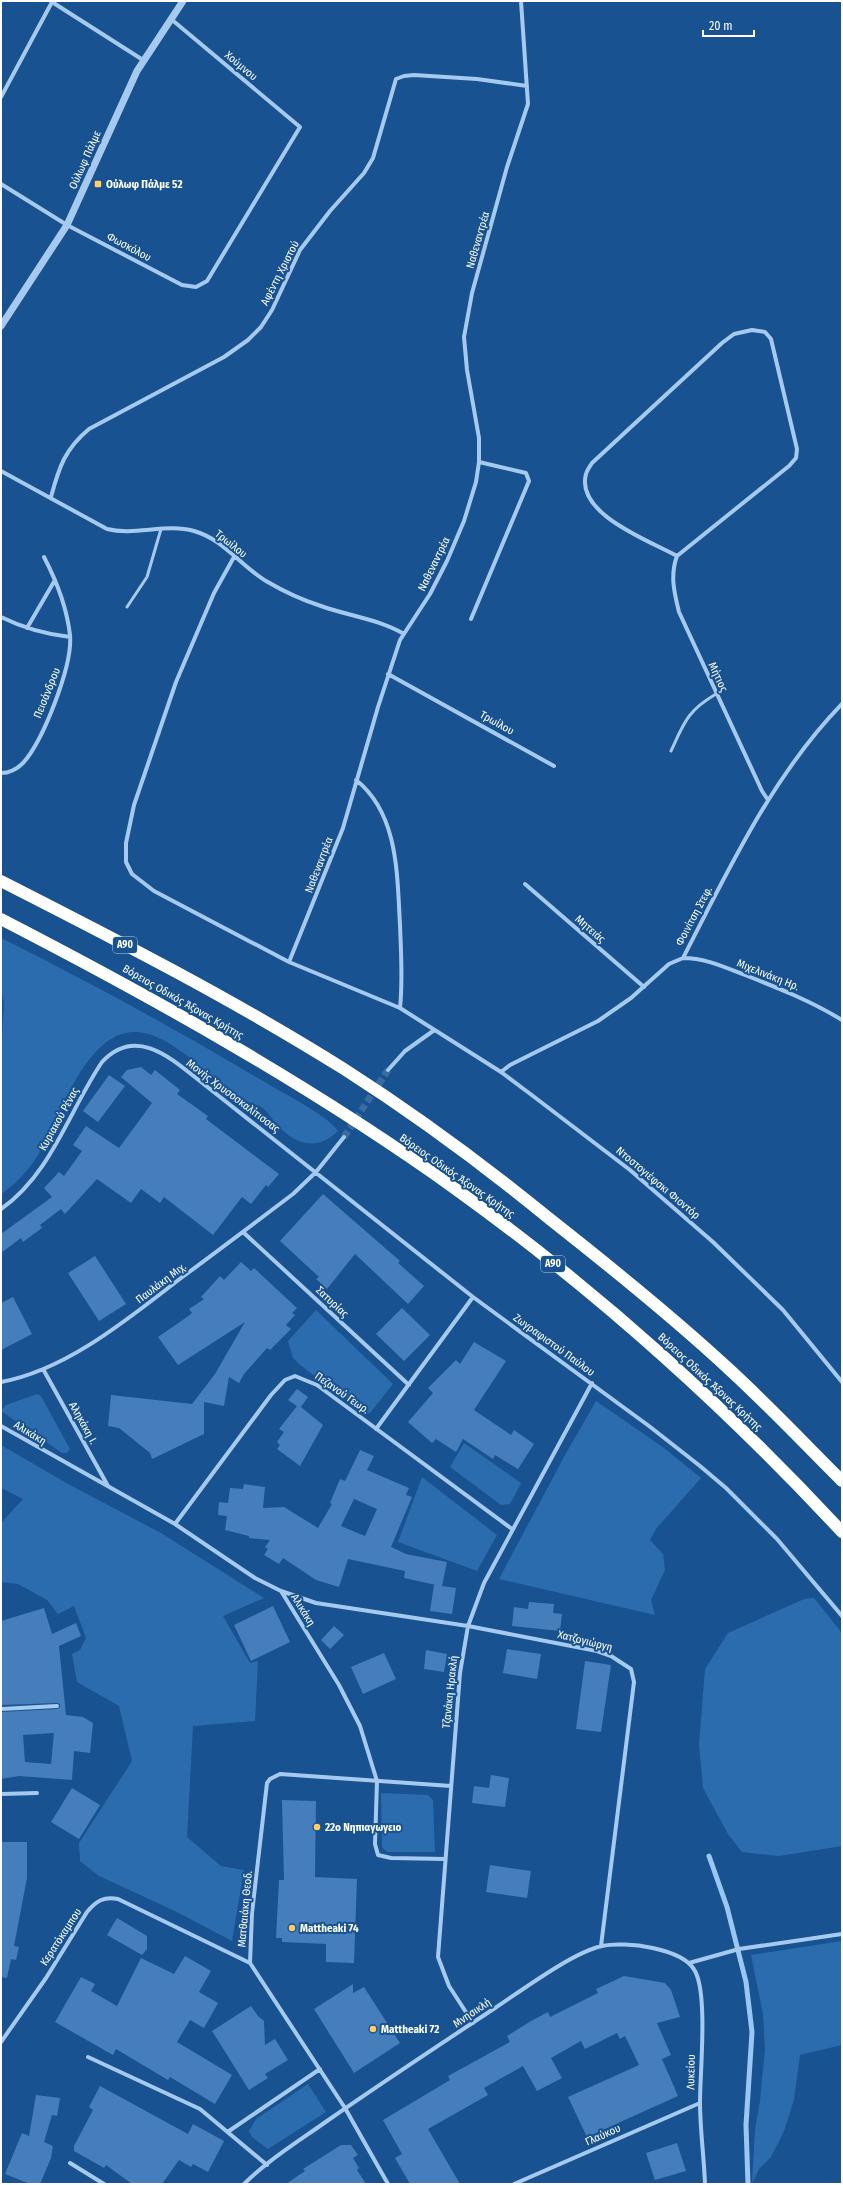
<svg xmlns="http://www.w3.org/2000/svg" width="843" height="2185" font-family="'Fira Sans Condensed',sans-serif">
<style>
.green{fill:#2b6caf}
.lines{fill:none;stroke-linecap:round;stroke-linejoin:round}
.stream{stroke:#99c6f2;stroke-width:5}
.building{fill:#457eba;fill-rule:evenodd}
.tertiary-tunnel{stroke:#3b6ca1;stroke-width:7;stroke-dasharray:7 3.5;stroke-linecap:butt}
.service{stroke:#a6caef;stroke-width:3}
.minor{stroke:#a6caef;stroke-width:4}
.tertiary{stroke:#a6caef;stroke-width:7}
.motorway{stroke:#fff;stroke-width:12}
.poi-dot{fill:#ffcc65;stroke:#185290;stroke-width:1.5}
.labels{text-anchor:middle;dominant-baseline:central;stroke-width:4;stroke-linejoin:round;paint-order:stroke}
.shield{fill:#185290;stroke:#bacbde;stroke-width:1}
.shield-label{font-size:10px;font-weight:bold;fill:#fff}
.street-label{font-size:11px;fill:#fff;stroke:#185290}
.poi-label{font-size:11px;font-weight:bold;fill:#fff;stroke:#185290;text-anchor:start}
</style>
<rect width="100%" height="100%" fill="#185290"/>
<path class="green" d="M 1,938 C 94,984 184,1034 273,1087 C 289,1096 329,1117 338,1131 C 318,1151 296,1145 278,1126 C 272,1120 268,1110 259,1106 C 251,1102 242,1102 234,1096 C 210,1077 170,1033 137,1032 C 86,1029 59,1119 38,1155 C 28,1171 16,1184 1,1194 L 1,1062 L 4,1003 L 1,988 Z
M 316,1310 L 393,1384 L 370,1413 L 366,1414 L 300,1365 L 293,1358 L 288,1341 Z
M 37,1394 L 41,1396 L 70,1449 L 67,1453 L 62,1453 L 1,1411 L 6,1405 Z
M 596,1401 L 664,1448 L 701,1478 L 656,1529 L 650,1540 L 663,1554 L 665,1570 L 651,1600 L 655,1615 L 499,1579 L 565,1455 Z
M 464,1443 L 521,1483 L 510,1504 L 501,1505 L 450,1467 Z
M 1,1445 L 68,1484 L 161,1533 L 264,1598 L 223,1616 L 250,1663 L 258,1661 L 255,1721 L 193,1726 L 187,1837 L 221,1866 L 244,1870 L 232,1941 L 177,1912 L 99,1876 L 80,1861 L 79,1843 L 132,1761 L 119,1706 L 77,1682 L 72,1654 L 80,1650 L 86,1638 L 74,1606 L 58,1614 L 47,1600 L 18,1584 L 1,1582 L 1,1523 L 23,1499 L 1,1488 Z
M 422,1477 L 497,1535 L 477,1571 L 398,1542 Z
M 814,1598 L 842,1633 L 842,1846 L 779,1856 L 742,1852 L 728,1834 L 703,1788 L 699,1744 L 705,1669 L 728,1633 L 804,1599 Z
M 381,1793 L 428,1795 L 433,1800 L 435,1852 L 387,1852 L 382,1847 Z
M 842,1941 L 842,2045 L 800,2055 L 794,2100 L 784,2131 L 771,2157 L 759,2169 L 752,2184 L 755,2129 L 760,2101 L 765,2050 L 763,2014 L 751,1955 Z
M 308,2084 L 326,2112 L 268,2149 L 252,2137 L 249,2131 L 256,2119 Z"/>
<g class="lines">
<path class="stream" d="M 709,1856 L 727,1907 L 746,1982 L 752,2032 L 746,2125 L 748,2184"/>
</g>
<path class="building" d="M 141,1067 L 151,1075 L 155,1070 L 180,1090 L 177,1094 L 208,1116 L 206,1119 L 279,1174 L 268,1187 L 266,1185 L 251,1204 L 242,1197 L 213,1235 L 164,1197 L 160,1203 L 141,1189 L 131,1203 L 97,1179 L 65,1214 L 61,1209 L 40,1225 L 42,1228 L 23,1242 L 21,1238 L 1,1253 L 1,1234 L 52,1197 L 44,1188 L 59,1172 L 64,1176 L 82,1151 L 73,1145 L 86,1126 L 119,1148 L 152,1103 L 121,1077 L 127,1070 Z
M 109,1075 L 125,1086 L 98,1122 L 83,1111 Z
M 323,1194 L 400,1261 L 398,1263 L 424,1286 L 408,1304 L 355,1254 L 327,1289 L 316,1279 L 319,1277 L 280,1241 Z
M 95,1256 L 126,1304 L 99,1321 L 68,1273 Z
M 241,1262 L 251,1271 L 254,1268 L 297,1308 L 292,1313 L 295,1315 L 286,1325 L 291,1329 L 270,1350 L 267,1348 L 244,1374 L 239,1383 L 229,1377 L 224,1406 L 204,1402 L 204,1434 L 152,1459 L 150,1453 L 119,1428 L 108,1426 L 111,1395 L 192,1404 L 215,1374 L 245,1322 L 178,1365 L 158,1337 L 187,1317 L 192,1313 L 189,1309 L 204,1299 L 201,1297 L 220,1276 L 224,1280 Z
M 13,1297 L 32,1334 L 1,1350 L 1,1303 Z
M 402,1308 L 430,1335 L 404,1361 L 376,1334 Z
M 474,1342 L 506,1361 L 474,1410 L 511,1435 L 514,1430 L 534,1444 L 518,1469 L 495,1455 L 493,1459 L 463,1439 L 456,1452 L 436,1439 L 432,1443 L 408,1422 L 433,1393 L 428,1388 L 456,1360 L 460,1364 Z
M 297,1389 L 308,1397 L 301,1407 L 323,1425 L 300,1466 L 277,1449 L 280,1445 L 277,1442 L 284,1432 L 279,1429 L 297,1406 L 288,1400 Z
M 360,1450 L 374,1456 L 367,1470 L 409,1488 L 406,1495 L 412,1497 L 391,1547 L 406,1554 L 447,1562 L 442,1586 L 456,1588 L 452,1614 L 430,1611 L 434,1585 L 436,1585 L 404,1578 L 405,1571 L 348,1559 L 339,1587 L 316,1580 L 283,1558 L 279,1564 L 264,1555 L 268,1549 L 265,1547 L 270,1540 L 249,1538 L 249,1536 L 225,1530 L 227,1516 L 218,1515 L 219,1502 L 228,1503 L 230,1488 L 243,1489 L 244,1484 L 265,1487 L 263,1508 L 284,1507 L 318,1528 L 332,1504 L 330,1503 L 340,1479 L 345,1481 ZM 354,1499 L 377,1509 L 365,1536 L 341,1526 Z
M 529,1602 L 554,1604 L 553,1613 L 562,1614 L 560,1631 L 512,1626 L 514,1607 L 528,1609 Z
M 273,1606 L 290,1642 L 251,1661 L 234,1625 Z
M 44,1608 L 52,1634 L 76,1623 L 81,1636 L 59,1646 L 66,1715 L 83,1717 L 93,1723 L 90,1753 L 74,1751 L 72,1780 L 19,1776 L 1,1779 L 1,1712 L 57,1709 L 60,1707 L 60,1704 L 57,1703 L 1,1705 L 1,1621 ZM 54,1733 L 51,1764 L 25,1762 L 23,1735 Z
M 334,1626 L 344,1635 L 330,1649 L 321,1640 Z
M 507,1649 L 541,1654 L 537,1679 L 503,1673 Z
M 426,1650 L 447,1654 L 444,1672 L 424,1669 Z
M 384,1653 L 396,1679 L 363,1694 L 351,1667 Z
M 585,1661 L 611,1665 L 601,1732 L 576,1729 Z
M 491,1775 L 509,1778 L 505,1807 L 472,1803 L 474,1786 L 489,1788 Z
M 72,1788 L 100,1805 L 79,1839 L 51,1822 Z
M 282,1800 L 316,1801 L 315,1877 L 357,1879 L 354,1963 L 326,1962 L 326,1944 L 282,1942 L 282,1938 L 276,1938 L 279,1880 L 284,1880 Z
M 1,1842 L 27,1842 L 27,1878 L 14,1946 L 19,1947 L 16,1960 L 11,1959 L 7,1978 L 1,1977 Z
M 490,1865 L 531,1871 L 527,1898 L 486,1892 Z
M 117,1918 L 147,1936 L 147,1949 L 142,1955 L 107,1935 Z
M 185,1956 L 211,1971 L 199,1992 L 218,2003 L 204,2028 L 190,2020 L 177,2042 L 232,2075 L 215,2104 L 170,2077 L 168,2080 L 116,2049 L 113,2055 L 55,2022 L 81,1977 L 95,1984 L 91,1991 L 117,2006 L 141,1958 L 174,1974 Z
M 624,1976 L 665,1983 L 671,1990 L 680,2017 L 657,2023 L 671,2055 L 662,2059 L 678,2096 L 587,2137 L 568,2097 L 639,2065 L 625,2036 L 620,2039 L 617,2033 L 585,2049 L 581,2041 L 551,2058 L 562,2078 L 537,2091 L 523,2066 L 484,2088 L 488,2095 L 428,2129 L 460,2184 L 410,2184 L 395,2158 L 402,2154 L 383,2120 L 450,2080 L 448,2076 L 510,2042 L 507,2036 L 531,2021 L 548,2012 L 550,2017 L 598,1993 L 596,1989 Z
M 353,1984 L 353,1993 L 364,1987 L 400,2043 L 354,2073 L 314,2009 Z
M 251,2006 L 258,2016 L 264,2021 L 265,2045 L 275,2039 L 288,2060 L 265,2074 L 268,2078 L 249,2090 L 212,2031 Z
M 100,2086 L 188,2134 L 193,2124 L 224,2141 L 208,2172 L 193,2164 L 191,2167 L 179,2160 L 162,2184 L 132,2184 L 106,2165 L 104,2168 L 74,2151 L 74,2146 L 93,2110 L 89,2107 Z
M 36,2095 L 60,2098 L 57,2116 L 52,2115 L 44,2142 L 53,2146 L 51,2158 L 40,2184 L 30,2184 L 5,2174 L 22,2133 L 29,2136 Z
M 677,2143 L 686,2171 L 655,2180 L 646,2153 Z
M 341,2145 L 351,2145 L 358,2155 L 353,2158 L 359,2168 L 357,2170 L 366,2184 L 286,2184 L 305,2171 L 303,2169 Z"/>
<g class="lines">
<path class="tertiary-tunnel" d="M 344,1137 L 388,1070"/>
<path class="service" d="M 127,607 L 147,577 L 161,529
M 671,751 C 684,723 687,711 716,694"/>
<path class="minor" d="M 521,1 L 528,104 L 507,167 L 472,293 L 464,337 L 467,370 L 479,438 L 479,462 L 476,482 L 464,521 L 447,561 L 430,594 L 400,640 L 378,707 L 343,828 L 289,962 L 400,1008 L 501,1072 L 533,1096 L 630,1170 L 713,1242 L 783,1310 L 842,1382
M 1,97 L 52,2 L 143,60
M 1,184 L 67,225 L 182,285 L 196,287 L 207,281 L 300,127 L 171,19
M 752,330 L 765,332 L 771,339 L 797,449 L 796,458 L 789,466 L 677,556 C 650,541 575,514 586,474 C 587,470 590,466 592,463 L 722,343 L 734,334 Z
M 1,471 L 107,529 C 135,536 166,523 194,531 C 223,539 241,566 266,581 C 283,591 302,600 321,606 C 349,616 378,619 404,634
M 51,497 C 59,467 65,449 89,429 L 224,357 L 248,340 L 261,327 L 272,310 L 300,250 L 330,211 L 364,173 L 373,158 L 396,79 L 404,76 L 414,75 L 477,79 L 527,86
M 677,556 C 670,575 674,592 679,612 L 762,791 L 768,800
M 234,557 L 214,593 L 176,682 L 134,805 L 126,843 L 126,862 L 132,874 L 154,891 L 289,962
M 1,617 C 23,628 45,634 70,637
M 471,619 L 529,481 L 526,473 L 479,462
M 27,628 L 55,580
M 388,674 L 554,766
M 1,773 C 9,773 17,769 23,763 C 43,741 73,665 70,635 C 67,609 56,580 44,557
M 356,780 C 399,814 397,876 400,925 C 401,953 403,980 400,1008
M 525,884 L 644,987
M 683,958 C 705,958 724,967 745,975 C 778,988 811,1001 842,1020
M 388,1070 L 405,1051 L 433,1031
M 501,1072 L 510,1065 L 598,1021 L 631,998 L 669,964 L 683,958 C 729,869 772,776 842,704
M 1,1209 C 51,1174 69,1111 102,1062 C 139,1022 178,1065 210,1089 L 473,1297 L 649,1426 L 700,1466 L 726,1488 L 777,1539 L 842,1616
M 243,1232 L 409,1385
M 43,1369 L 108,1486
M 1,1382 C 67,1370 129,1318 181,1278 C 219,1250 256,1222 293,1194 L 316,1172 L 344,1137
M 1,1426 L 175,1524 L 255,1578 L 281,1591 L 339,1685 L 360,1726 L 377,1781 L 375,1844 L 378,1855 L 391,1858 L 445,1859
M 376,1429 L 473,1297
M 175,1524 L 271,1395 L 285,1380 L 295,1376 L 317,1385 L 512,1529
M 281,1591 L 316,1603 L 468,1626 L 597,1651 L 611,1656 L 631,1669 L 634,1682 L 601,1946
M 1,1709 L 57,1706
M 1,1794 L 37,1793
M 689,1963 L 739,1949 L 842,1934
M 473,2023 L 449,1986 L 438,1957 L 460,1673 L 468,1626 L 484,1583 L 592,1383
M 1,2042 L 46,1978 L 87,1912 C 96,1901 104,1896 118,1899 L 250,1963
M 88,2057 L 200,2109 L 267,2165
M 229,2131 L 320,2069
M 70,2163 L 104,2184
M 244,2184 C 268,2160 299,2141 327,2121 C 383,2082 439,2045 495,2008 C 521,1991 573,1952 602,1946 C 625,1941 683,1948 695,1971 C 708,1995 700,2072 700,2102 C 700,2129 704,2157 705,2184
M 388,2184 L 345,2108 L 250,1963 L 252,1913 L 267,1783 L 270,1779 L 280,1774 L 451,1786
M 514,2184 L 700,2103"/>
<path class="tertiary" d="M 1,326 L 67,225 L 137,71 L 183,1"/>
<path class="motorway" d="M 1,881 C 117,940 234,1000 344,1069 C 416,1115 485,1166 551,1220 C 612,1268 673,1317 731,1371 C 769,1406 805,1444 842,1481
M 1,919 C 158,1000 313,1087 457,1190 C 597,1291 725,1406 842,1532"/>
</g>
<g class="poi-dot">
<rect x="94" y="180" width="8" height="8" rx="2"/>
<circle cx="317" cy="1827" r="4"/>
<circle cx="292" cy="1928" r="4"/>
<circle cx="373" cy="2029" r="4"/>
</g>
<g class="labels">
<g class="shield">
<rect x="113" y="937" width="24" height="16" rx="3"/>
<rect x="541" y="1256" width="24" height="16" rx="3"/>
</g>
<g class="shield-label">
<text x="125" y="945">Α90</text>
<text x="553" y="1264">Α90</text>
</g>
<g class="street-label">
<text transform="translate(241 66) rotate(40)">Χούμνου</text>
<text transform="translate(85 160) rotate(-66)">Ούλωφ Πάλμε</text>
<text transform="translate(478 240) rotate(-74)">Ναθεναντρέα</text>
<text transform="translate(129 247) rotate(28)">Φωσκόλου</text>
<text transform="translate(280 273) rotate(-63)">Αφέντη Χριστού</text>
<text transform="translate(231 544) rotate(38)">Τρωίλου</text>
<text transform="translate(434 564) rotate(-64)">Ναθεναντρέα</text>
<text transform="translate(718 677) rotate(65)">Μήτιος</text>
<text transform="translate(47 693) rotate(-68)">Πεισάνδρου</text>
<text transform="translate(497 723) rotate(29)">Τρωίλου</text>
<text transform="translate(319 865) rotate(-69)">Ναθεναντρέα</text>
<text transform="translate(694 916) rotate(-62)">Φοινίτση Στεφ.</text>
<text transform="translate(590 929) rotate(41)">Μητειάς</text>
<text transform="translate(768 975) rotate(22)">Μιχελινάκη Ηρ.</text>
<text transform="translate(183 1002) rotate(30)">Βόρειος Οδικός Άξονας Κρήτης</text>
<text transform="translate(233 1096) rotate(37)">Μονής Χρυσοσκαλίτισσας</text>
<text transform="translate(59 1119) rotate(-61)">Κυριακού Ρένας</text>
<text transform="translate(457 1176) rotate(35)">Βόρειος Οδικός Άξονας Κρήτης</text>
<text transform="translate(658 1183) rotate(40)">Ντοστογιέφσκι Φιοντόρ</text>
<text transform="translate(161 1283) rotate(-37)">Παυλάκη Μιχ.</text>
<text transform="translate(332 1302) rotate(43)">Σατυρίας</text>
<text transform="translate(554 1345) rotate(36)">Ζωγραφιστού Παύλου</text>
<text transform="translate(710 1382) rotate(43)">Βόρειος Οδικός Άξονας Κρήτης</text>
<text transform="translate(342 1393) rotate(35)">Πεζανού Γεωρ.</text>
<text transform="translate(83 1423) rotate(61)">Αληκάκη Ι.</text>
<text transform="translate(30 1433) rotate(31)">Αλικάκη</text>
<text transform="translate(303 1610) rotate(58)">Αλικάκη</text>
<text transform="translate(585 1641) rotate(14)">Χατζογιώργη</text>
<text transform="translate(450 1692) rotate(-84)">Τζανάκη Ηρακλή</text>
<text transform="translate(245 1909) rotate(-85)">Ματθαιάκη Θεοδ.</text>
<text transform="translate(61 1937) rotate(-57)">Κερατόκαμπου</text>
<text transform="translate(472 2013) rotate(-34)">Μνησικλή</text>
<text transform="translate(691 2072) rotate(-89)">Λυκείου</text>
<text transform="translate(603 2135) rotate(-24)">Γλαύκου</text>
</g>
<g class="poi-label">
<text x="106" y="184">Ούλωφ Πάλμε 52</text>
<text x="325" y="1827">22ο Νηπιαγωγειο</text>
<text x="300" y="1928">Mattheaki 74</text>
<text x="381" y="2029">Mattheaki 72</text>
</g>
</g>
<rect width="843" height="2185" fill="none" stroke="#ffffff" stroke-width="4"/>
<path d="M703 30v6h51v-6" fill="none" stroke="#ffffff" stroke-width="2"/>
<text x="709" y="30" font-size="12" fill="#ffffff" stroke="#185290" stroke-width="3" paint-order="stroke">20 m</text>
</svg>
